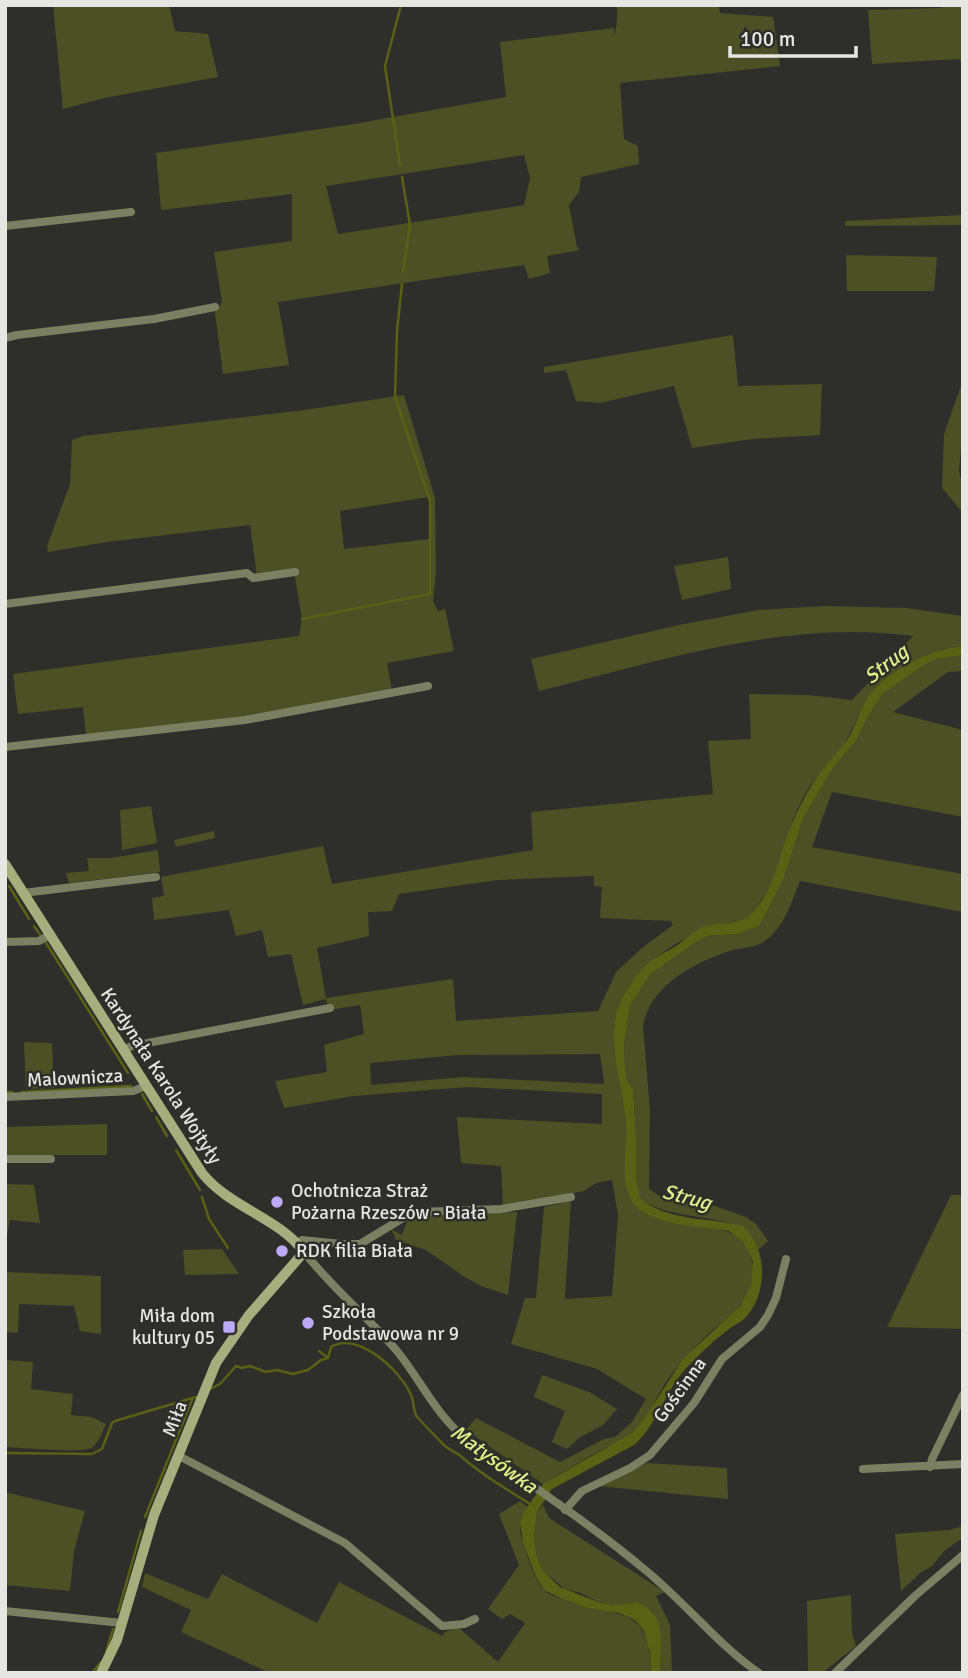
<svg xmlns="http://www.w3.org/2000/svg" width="968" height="1678" font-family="Signika,sans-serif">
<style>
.green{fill:#4b5125;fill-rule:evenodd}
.water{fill:#596114}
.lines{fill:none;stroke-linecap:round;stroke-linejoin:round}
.stream{stroke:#596114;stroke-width:2.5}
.street{stroke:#7b8062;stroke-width:8}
.secondary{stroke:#a6ae7e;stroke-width:10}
.poi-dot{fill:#bcaaf6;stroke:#2e2f2a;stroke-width:2.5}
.labels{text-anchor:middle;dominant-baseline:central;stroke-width:5;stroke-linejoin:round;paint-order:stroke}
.street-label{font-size:19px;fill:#e6e7e3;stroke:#2e2f2a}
.poi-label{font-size:19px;fill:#e6e7e3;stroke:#2e2f2a;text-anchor:start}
.water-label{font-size:21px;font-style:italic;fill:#e1ef89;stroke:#2e2f2a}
</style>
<rect width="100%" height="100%" fill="#2e2f2a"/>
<path class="green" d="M 53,5 L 169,5 L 175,31 L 208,34 L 218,77 L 104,98 L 63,109 Z
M 617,5 L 719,5 L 720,13 L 773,17 L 780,66 L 620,83 L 624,139 L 638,146 L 639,164 L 581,177 L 579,192 L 569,205 L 577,247 L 580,250 L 547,256 L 550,273 L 529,279 L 524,265 L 278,302 L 289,365 L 223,374 L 215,313 L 222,302 L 214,252 L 292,241 L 292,194 L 161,210 L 156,153 L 348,125 L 506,97 L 500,42 L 614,28 L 615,35 L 617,21 ZM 524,155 L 530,178 L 524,205 L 338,234 L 326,186 Z
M 942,5 L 963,5 L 963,66 L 959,59 L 872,64 L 868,10 L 941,8 Z
M 963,215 L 963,225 L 845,226 L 845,221 Z
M 846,255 L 937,257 L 934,291 L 847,291 Z
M 733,335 L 738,386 L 822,384 L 820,435 L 752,439 L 692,448 L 674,386 L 600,403 L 576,401 L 566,370 L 544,373 L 544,367 Z
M 963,380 L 963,423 L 959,471 L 963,487 L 963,513 L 942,488 L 944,434 Z
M 404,395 L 435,498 L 436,573 L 433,601 L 438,611 L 445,609 L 454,651 L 387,663 L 392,690 L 281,712 L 86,735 L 83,707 L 18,714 L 13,674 L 299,636 L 302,619 L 294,571 L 257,576 L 250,525 L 107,542 L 48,552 L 47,546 L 70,484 L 72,440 L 83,436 L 304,410 ZM 429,497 L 430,539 L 344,549 L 340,511 Z
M 728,557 L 731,589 L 682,600 L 674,566 Z
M 825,606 L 906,608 L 963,616 L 963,646 C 928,649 887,670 867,700 C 859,712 855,725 848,737 C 838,758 817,773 805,794 C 798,807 791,824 787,838 C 783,851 781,866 775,878 C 770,888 762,899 756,909 C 747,923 734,921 720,925 C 679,936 632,967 618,1009 C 606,1045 625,1090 626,1127 C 627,1143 625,1159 626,1175 C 630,1252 727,1201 749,1252 C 753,1261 754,1271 752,1281 C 746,1309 722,1320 703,1339 C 692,1350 681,1362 671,1375 C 657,1393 650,1419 631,1434 C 624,1440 614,1444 605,1448 C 584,1460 564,1471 543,1484 L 466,1430 L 476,1418 L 560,1462 L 604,1439 L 615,1437 L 632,1422 L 646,1399 L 597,1369 L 511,1344 L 525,1298 L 536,1298 L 544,1207 L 571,1201 L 565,1299 L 612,1296 L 618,1215 L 612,1180 L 596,1183 L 584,1191 L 503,1206 L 501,1166 L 461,1163 L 457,1117 L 602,1124 L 602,1094 L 468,1087 L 354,1096 L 284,1108 L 275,1081 L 327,1072 L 324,1045 L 364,1034 L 360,1005 L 329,1010 L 326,999 L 303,1005 L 291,954 L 268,957 L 262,930 L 236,936 L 229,910 L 154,920 L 152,898 L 164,896 L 161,877 L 323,846 L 332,884 L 533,850 L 531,812 L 713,794 L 708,741 L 751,739 L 749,694 L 808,695 L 852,700 L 913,636 C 786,619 661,661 539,691 L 531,659 L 679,625 L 758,610 ZM 594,876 L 594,886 L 602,887 L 600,918 L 671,921 L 673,925 L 642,948 L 616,972 L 598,1011 L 456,1021 L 453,979 L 326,998 L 317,948 L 369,936 L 368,912 L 392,911 L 399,894 L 498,880 ZM 600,1054 L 604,1081 L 603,1084 L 463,1077 L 371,1085 L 370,1063 L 458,1055 Z
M 963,655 L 963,671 L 948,672 L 893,712 L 963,730 L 963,817 L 832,792 L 812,847 L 963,874 L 963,912 L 800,881 C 792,901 784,928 765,941 C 755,948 744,947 733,950 C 697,961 649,985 643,1027 L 650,1110 L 649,1189 L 666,1200 L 712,1205 L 746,1217 L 756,1224 L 768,1241 L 758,1250 C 756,1245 754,1239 751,1235 C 734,1213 669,1222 640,1198 L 636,1178 L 636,1135 L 633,1088 L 627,1081 L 625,1066 L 624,1045 L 630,1005 L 651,974 L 692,945 L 707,936 L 738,934 L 759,926 L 783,881 L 803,819 L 833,768 L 856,741 L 866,720 L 877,702 L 884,693 L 926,664 L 937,659 Z
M 151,806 L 157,843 L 122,850 L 120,810 Z
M 214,831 L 215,838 L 176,847 L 174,840 Z
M 158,850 L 160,872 L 69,883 L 66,873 L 89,871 L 87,858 L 111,858 Z
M 24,1042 L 52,1043 L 54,1088 L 26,1089 Z
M 107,1124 L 107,1155 L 5,1155 L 5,1127 Z
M 5,1184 L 34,1185 L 40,1223 L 10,1220 L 5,1245 Z
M 951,1195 L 963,1195 L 963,1329 L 887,1327 Z
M 517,1212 L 508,1295 L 481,1286 L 463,1276 L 426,1250 L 396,1240 L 391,1229 L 402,1235 L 407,1221 L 419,1216 Z
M 222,1249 L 239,1274 L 185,1275 L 183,1250 Z
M 5,1272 L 101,1276 L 101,1334 L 80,1331 L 74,1306 L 19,1304 L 18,1333 L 5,1332 Z
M 5,1360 L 33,1362 L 31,1389 L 73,1394 L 71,1415 L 92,1417 L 106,1424 C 102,1431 99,1444 91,1448 C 81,1453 21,1448 5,1447 Z
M 542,1375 L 589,1392 L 617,1409 L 603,1425 L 579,1438 L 567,1449 L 552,1442 L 565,1411 L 534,1397 Z
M 646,1463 L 727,1468 L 728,1499 L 598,1486 Z
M 5,1492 L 85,1511 L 74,1551 L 70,1591 L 5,1585 Z
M 520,1501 L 528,1507 L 520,1523 L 520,1532 C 524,1547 534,1581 545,1591 C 551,1596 562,1599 570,1602 C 621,1618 650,1605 651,1673 L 270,1673 L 181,1632 L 191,1610 L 142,1587 L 145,1573 L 208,1599 L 222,1574 L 317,1623 L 339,1582 L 442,1636 L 445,1632 L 458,1627 L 498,1662 L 525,1623 L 510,1614 L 502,1619 L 488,1609 L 519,1565 L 499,1514 Z
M 543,1505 L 549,1518 L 665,1592 L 656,1596 L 670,1625 L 672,1673 L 660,1673 L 653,1612 L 638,1602 L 616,1605 L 601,1603 L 581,1593 L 565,1589 L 543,1571 L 537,1557 L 534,1538 L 537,1512 Z
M 963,1526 L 963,1538 L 944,1551 L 932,1566 L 920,1573 L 901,1591 L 895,1534 L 949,1530 Z
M 851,1595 L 852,1633 L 856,1646 L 822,1673 L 808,1673 L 807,1601 Z"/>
<path class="water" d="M 963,646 L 963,655 L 937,659 L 926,664 L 884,693 L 877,702 L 866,720 L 856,741 L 833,768 L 803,819 L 783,881 L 759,926 L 738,934 L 707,936 L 692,945 L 651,974 L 630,1005 L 624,1045 L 625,1066 L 627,1081 L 633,1088 L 636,1135 L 636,1178 L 640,1198 C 668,1222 710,1217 743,1226 C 769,1249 768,1297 743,1320 C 739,1323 733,1326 729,1329 C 712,1342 696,1357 682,1373 C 663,1396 657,1425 634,1445 L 552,1489 L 537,1512 L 534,1538 L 537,1557 L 543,1571 L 560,1587 L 601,1603 L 616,1605 L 638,1602 C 643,1605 649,1608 652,1612 C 666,1625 659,1655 660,1673 L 651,1673 L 650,1653 L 644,1631 L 635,1620 L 619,1613 L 588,1608 L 562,1599 L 544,1590 L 536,1577 L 523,1543 L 520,1523 L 524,1512 L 543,1484 L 632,1433 L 644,1419 L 683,1359 L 741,1305 L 751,1285 L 753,1261 L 743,1242 L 729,1231 C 702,1226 651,1226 634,1204 C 618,1183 628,1151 626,1126 C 624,1089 607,1049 617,1011 C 622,994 634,978 645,966 C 653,958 666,952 676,946 C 685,940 691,932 701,928 C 719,920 742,928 755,910 C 776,883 777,863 788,833 C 797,811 808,788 823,769 C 831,759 840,750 847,740 C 855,729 858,714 865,702 C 885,671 926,650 963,646 Z"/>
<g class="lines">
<path class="stream" d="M 400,165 L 385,66 L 401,5
M 402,177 L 410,225 L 403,272
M 302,619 L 430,594 L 430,501 L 395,397 L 397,331 L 402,284
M 9,886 L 29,919
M 34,926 L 41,936
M 46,943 L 128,1073
M 5,1092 L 12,1092
M 22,1092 L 131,1086
M 142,1094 L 152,1111
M 156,1117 L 167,1136
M 176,1150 L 200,1190
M 202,1197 L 209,1219 L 228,1248
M 319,1351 L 327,1357
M 210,1389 L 220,1384 L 236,1366 L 242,1368 L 250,1366 L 266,1372 L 277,1370 L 293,1374 L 308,1370 L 321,1360 L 328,1358 L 331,1347 C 358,1331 400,1370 411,1395 C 414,1401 413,1409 416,1415 C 418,1419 441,1442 445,1446 C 451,1451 458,1453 463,1458 C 484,1477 509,1490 533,1506
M 5,1453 L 92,1454 L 102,1449 L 112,1423 L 115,1421 L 196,1397
M 145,1517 L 192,1400
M 118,1612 L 141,1531
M 106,1652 L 113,1629
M 92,1673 L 101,1662"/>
<path class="street" d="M 5,226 L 131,212
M 5,338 L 17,335 L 154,319 L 215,307
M 5,604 L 247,573 L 253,578 L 295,572
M 5,747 L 245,720 L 428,686
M 23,893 L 156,877
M 5,942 L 39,941 L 50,935
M 123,1050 L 132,1046 L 330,1008
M 5,1097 L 133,1091 L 146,1086
M 5,1159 L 51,1159
M 298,1244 L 302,1240 L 341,1244 L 360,1244 L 403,1218 L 420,1212 L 501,1209 L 571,1197
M 304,1252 C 332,1288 368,1317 397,1351 C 419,1378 433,1409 459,1433 C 520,1479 586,1520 644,1569 C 684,1601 717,1644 759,1673
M 179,1456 L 345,1543 L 442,1626 L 464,1624 L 475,1619
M 930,1467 L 932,1459 L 963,1395
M 863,1469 L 963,1464
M 565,1510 L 582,1491 L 630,1468 L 650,1455 L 694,1403 L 722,1359 L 760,1327 L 768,1315 L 776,1298 L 786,1259
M 5,1611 L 122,1623
M 835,1673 L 916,1595 L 963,1555"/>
<path class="secondary" d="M 5,864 L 202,1173 C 230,1208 278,1217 304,1252 L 249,1315 L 216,1363 L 154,1515 L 117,1640 L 101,1673"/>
</g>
<g class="poi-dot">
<circle cx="277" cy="1202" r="7"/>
<circle cx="282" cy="1251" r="7"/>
<circle cx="308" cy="1323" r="7"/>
<rect x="222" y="1320" width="14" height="14" rx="3.5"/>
</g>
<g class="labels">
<g class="street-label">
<text transform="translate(161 1076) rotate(57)">Kardynała Karola Wojtyły</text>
<text transform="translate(75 1078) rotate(-3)">Malownicza</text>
<text transform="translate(680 1390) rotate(-54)">Gościnna</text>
<text transform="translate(175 1419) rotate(-69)">Miła</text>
</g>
<g class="poi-label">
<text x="291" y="1191">Ochotnicza Straż<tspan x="291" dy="22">Pożarna Rzeszów - Biała</tspan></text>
<text x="296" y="1251">RDK filia Biała</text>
<text x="322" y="1312">Szkoła<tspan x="322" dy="22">Podstawowa nr 9</tspan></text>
<text x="215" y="1316" text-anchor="end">Miła dom<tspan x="215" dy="22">kultury 05</tspan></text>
</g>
<g class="water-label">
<text transform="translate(886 664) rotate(-38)">Strug</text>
<text transform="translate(687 1197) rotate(15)">Strug</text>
<text transform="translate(494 1459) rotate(36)">Matysówka</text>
</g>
</g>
<rect width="968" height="1678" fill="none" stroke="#e6e7e3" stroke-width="14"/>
<path d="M730 46v10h126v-10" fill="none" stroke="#e6e7e3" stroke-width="3.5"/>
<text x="740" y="46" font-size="21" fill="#e6e7e3" stroke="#2e2f2a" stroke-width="5" paint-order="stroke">100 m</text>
</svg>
